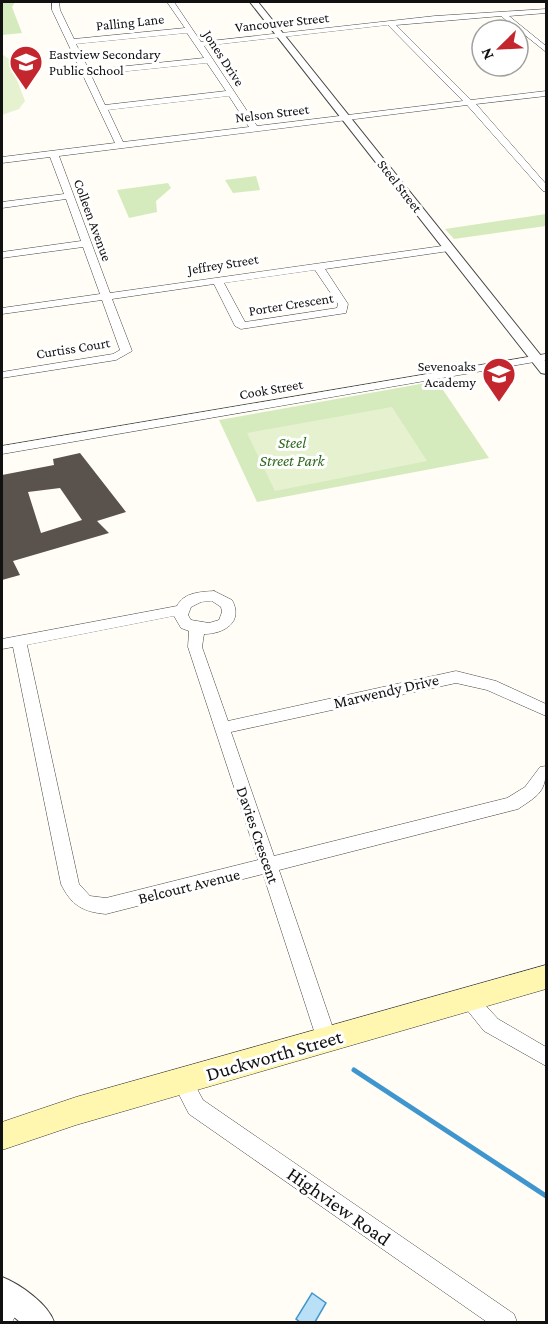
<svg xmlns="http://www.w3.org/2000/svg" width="548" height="1324" font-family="'Crimson Pro',serif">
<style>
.green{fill:#d5ebbd}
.pitch{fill:#e6f2cf}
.water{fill:#b9e0f7;stroke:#3f96cf;stroke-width:1.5}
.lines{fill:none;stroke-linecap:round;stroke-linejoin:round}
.stream{stroke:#3f96cf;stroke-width:5}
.building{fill:#5a524d;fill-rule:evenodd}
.minor-casing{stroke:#444;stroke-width:1}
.tertiary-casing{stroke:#444;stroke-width:2}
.secondary-casing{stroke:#333;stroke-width:1}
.minor{fill:#fff;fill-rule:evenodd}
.tertiary{fill:#fff;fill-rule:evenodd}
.secondary{fill:#fff6b0;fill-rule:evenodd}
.labels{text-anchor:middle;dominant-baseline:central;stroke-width:6;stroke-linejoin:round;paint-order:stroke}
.far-street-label{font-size:14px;fill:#111;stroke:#fff}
.far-poi-label{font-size:14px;fill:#111;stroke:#fff;text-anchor:start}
.park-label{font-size:16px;font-style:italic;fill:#2f6b1f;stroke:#fff}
.street-label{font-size:16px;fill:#111;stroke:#fff}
.near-street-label{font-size:20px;fill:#111;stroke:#fff}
</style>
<rect width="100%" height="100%" fill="#fffdf5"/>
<path class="green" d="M 2,2 L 15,2 L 12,7 L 22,33 L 2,35 Z
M 256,176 L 260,190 L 233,193 L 225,180 Z
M 168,183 L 171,188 L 156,201 L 157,212 L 129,218 L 117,190 Z
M 546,214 L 546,226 L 454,239 L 445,229 Z
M 437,381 L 489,458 L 257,502 L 219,420 Z"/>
<path class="pitch" d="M 2,54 L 9,59 L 25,101 L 19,109 L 2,115 Z
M 392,407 L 427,461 L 275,491 L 247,433 Z"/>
<path class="water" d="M 312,1293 L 326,1303 L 315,1322 L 300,1322 L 296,1319 Z"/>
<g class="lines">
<path class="stream" d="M 354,1070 L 546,1196"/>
</g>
<path class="building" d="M 80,453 L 126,512 L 97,521 L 109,533 L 13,561 L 20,575 L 2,580 L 2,475 L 54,465 L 53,459 ZM 60,488 L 82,520 L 41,533 L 28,492 Z"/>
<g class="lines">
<g class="minor-casing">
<path id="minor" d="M 52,2 L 59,2 L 60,10 L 74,39 L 185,28 L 167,2 L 174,2 L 201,42 L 435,16 L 546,9 L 546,13 L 509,16 L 546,46 L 546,52 L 501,16 L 396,25 L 471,100 L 546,91 L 546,96 L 476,104 L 546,184 L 546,192 L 543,191 L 467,105 L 59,156 L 110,293 L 449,245 L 454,248 L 449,251 L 325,269 L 348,304 L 346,313 L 241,329 L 235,326 L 214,284 L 112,299 L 132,351 L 116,360 L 2,378 L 2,372 L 113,354 L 120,350 L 102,300 L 2,314 L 2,308 L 100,294 L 83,247 L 2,258 L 2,252 L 81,241 L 66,199 L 2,208 L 2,202 L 64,194 L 50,157 L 2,163 L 2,157 L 115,143 L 52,10 ZM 388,25 L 463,101 L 257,126 L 204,46 ZM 187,33 L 204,58 L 89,70 L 76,44 ZM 207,63 L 226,91 L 105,105 L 91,75 ZM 229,96 L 249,127 L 123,142 L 108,110 ZM 315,270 L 338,304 L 337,308 L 245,322 L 224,283 Z
M 546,354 L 546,360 L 2,454 L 2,446 Z
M 214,591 L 232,600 C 244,622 224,634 204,634 L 202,647 L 228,721 L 456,671 L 496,681 L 546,704 L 546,716 L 487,690 L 456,683 L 231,732 L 274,856 L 507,798 L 525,787 L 540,767 L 546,766 C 546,792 539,795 518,809 L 279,870 L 337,1040 L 334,1047 L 327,1049 L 320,1047 L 317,1040 L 263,874 L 106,914 C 83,912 71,905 61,884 L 13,647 L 2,649 L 2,639 L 177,606 C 184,592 201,592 214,591 ZM 212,601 L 221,607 L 222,612 L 219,620 L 209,623 L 191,620 L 188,615 L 191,607 L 201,602 ZM 174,616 L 181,628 L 189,631 L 188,647 L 258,860 L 106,898 L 90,896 L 79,884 L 27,645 Z
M 468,991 L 475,994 L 498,1019 L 546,1047 L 546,1066 L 484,1031 L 459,1000 L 461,994 Z
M 182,1071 L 189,1074 L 203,1100 L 514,1314 L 517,1322 L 487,1322 L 189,1114 L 172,1081 L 175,1074 Z
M 14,1289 L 22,1292 L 25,1300 L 12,1322 L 2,1322 C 2,1307 0,1295 14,1289 Z"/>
</g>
<g class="tertiary-casing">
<path id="tertiary" d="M 250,2 L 258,2 L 546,362 L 546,374 L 541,373 Z
M 2,1277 C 20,1284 48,1304 54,1322 L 20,1322 L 2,1307 Z"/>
</g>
<g class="secondary-casing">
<path id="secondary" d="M 546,965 L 546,989 L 76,1125 L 2,1150 L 2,1122 L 76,1097 Z"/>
</g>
<use href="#minor" class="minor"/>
<use href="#tertiary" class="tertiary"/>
<use href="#secondary" class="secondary"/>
</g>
<defs>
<g id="school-pin" transform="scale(1.725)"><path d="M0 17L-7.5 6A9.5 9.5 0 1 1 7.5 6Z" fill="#c4262e" stroke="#fff"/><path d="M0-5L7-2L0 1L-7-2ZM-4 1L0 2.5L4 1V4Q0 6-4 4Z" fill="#fff"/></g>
</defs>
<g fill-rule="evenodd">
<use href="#school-pin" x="26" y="62"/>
<use href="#school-pin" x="499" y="374"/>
</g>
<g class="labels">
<g class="far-street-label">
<text transform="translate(130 22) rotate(-6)">Palling Lane</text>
<text transform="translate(282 22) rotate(-6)">Vancouver Street</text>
<text transform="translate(224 58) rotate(57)">Jones Drive</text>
<text transform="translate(272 113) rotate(-7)">Nelson Street</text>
<text transform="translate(400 186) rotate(52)">Steel Street</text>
<text transform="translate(93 220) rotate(70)">Colleen Avenue</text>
<text transform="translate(223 264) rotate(-9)">Jeffrey Street</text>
<text transform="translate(291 304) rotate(-9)">Porter Crescent</text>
<text transform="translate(73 348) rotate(-9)">Curtiss Court</text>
<text transform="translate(271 389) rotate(-10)">Cook Street</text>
</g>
<g class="far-poi-label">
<text x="49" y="54">Eastview Secondary<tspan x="49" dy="16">Public School</tspan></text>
<text x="476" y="366" text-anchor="end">Sevenoaks<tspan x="476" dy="16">Academy</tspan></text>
</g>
<g class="park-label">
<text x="292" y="442">Steel<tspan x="292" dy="18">Street Park</tspan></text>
</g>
<g class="street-label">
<text transform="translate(386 691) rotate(-13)">Marwendy Drive</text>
<text transform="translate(258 835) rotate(71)">Davies Crescent</text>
<text transform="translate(189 886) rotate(-14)">Belcourt Avenue</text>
</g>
<g class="near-street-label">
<text transform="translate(274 1055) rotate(-16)">Duckworth Street</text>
<text transform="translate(339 1206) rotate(35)">Highview Road</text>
</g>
</g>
<rect width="548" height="1324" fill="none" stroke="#111111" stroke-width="6"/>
<g transform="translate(500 48) rotate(246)"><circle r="28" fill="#ffffff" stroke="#a0a0a0" stroke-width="1.5"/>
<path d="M0-4.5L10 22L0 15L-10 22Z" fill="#c4262e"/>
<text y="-9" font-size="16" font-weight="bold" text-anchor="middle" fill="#111111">N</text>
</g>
</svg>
